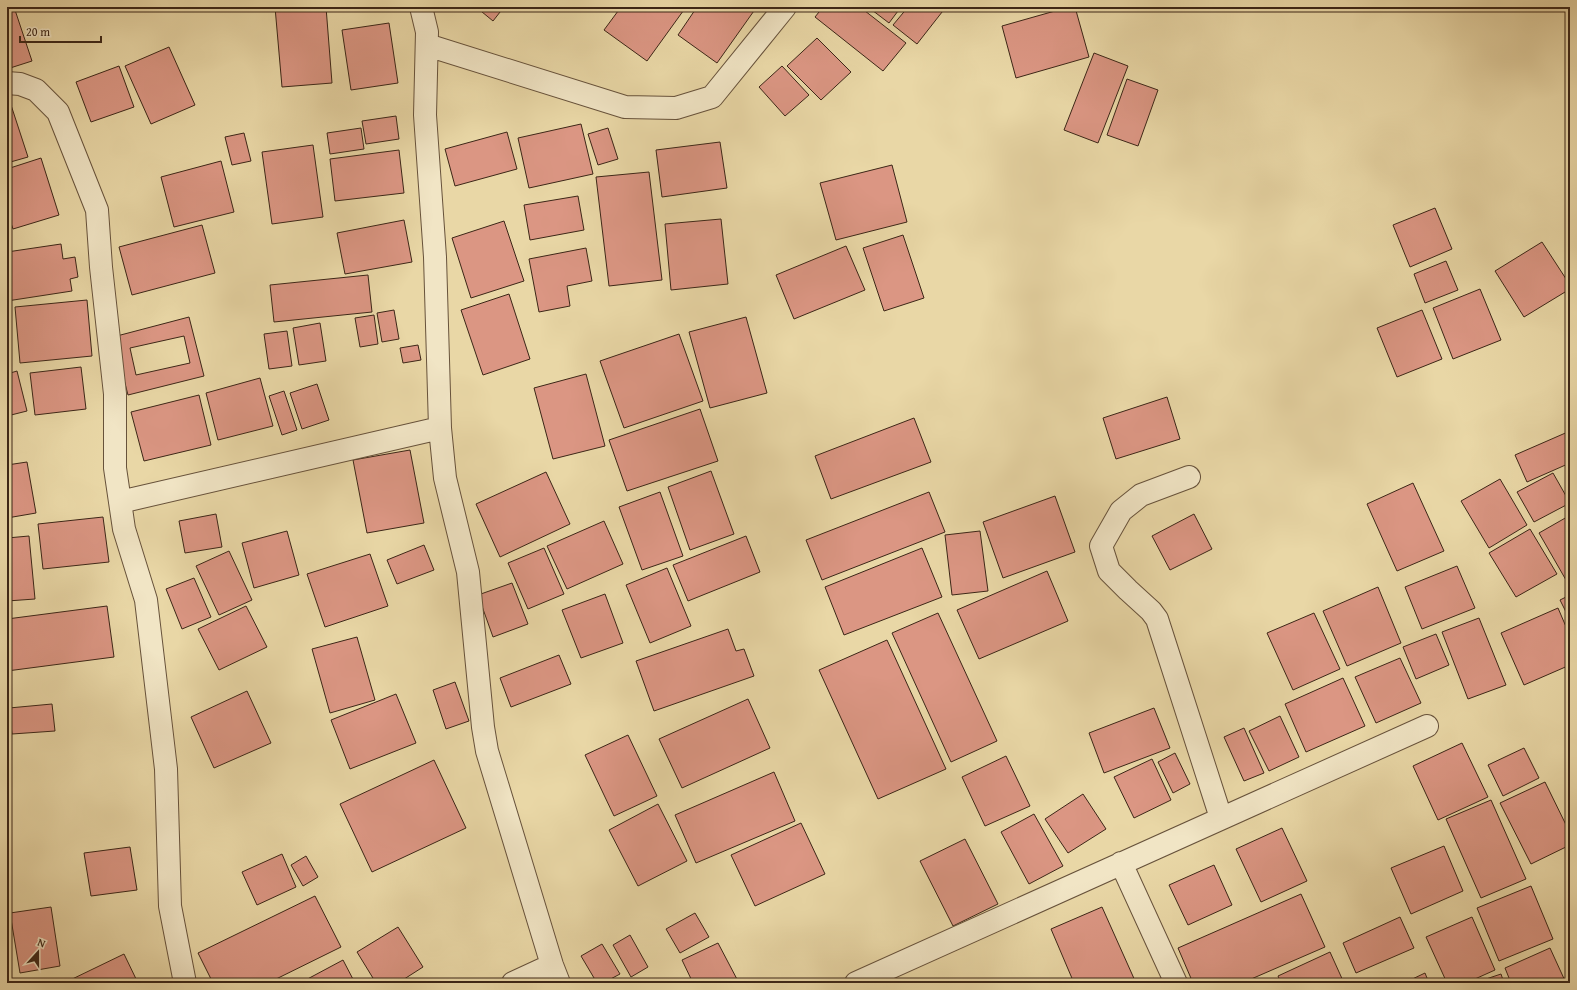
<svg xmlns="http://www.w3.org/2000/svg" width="1577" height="990" font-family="'Gentium Book Plus',serif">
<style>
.building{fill:#db9683;stroke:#3c2617;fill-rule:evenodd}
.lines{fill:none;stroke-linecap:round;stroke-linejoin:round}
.street-casing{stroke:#67523b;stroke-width:24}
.street{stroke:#f1e5c5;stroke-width:22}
</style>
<rect width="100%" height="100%" fill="#e9d7a6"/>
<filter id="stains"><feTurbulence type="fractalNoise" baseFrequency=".005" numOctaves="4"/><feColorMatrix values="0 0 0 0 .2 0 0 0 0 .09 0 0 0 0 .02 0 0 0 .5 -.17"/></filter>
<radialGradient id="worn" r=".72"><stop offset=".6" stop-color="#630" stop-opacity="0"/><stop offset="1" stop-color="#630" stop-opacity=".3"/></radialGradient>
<path class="building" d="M 7,7 L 14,7 L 32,61 L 7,69 Z
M 275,7 L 326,7 L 332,83 L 282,87 Z
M 476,7 L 504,7 L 493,21 Z
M 621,7 L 686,7 L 647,61 L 604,30 Z
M 697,7 L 756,8 L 717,63 L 678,35 Z
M 823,7 L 860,7 L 906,43 L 883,71 L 815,17 Z
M 868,7 L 901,7 L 889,23 Z
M 908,7 L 946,7 L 917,44 L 893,25 Z
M 1069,7 L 1075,7 L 1089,57 L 1016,78 L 1002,26 Z
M 389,23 L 398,83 L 351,90 L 342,30 Z
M 817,38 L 851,72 L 821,100 L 787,66 Z
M 169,47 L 195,105 L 151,124 L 125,66 Z
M 1094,53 L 1128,66 L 1098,143 L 1064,130 Z
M 119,66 L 134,107 L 91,122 L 76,82 Z
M 782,66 L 809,95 L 785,116 L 759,87 Z
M 1127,79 L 1158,90 L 1138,146 L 1107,135 Z
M 11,105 L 28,157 L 7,163 L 7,106 Z
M 396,116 L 399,139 L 366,144 L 362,121 Z
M 581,124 L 593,174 L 529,188 L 518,138 Z
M 361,128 L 364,149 L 330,154 L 327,133 Z
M 608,128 L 618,159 L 598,165 L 588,134 Z
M 507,132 L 517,169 L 455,186 L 445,149 Z
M 244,133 L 251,161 L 232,165 L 225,137 Z
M 720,142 L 727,188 L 662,197 L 656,150 Z
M 313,145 L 323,217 L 272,224 L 262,152 Z
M 399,150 L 404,193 L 335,201 L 330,159 Z
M 41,158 L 59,215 L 13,229 L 7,211 L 7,169 Z
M 221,161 L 234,212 L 174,227 L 161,177 Z
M 892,165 L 907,222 L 836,240 L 820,183 Z
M 649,172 L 662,280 L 609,286 L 596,177 Z
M 578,196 L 584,230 L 530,240 L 524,205 Z
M 1435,208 L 1452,249 L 1410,267 L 1393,225 Z
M 721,219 L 728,284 L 671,290 L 665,224 Z
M 404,220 L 412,262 L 345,274 L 337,233 Z
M 504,221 L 524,281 L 471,298 L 452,238 Z
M 202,225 L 215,273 L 132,295 L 119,247 Z
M 903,235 L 924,298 L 884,311 L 863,248 Z
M 1542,242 L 1570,285 L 1570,289 L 1524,317 L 1495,271 Z
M 61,244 L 63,259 L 75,257 L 78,277 L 70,279 L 72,291 L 7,301 L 7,252 Z
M 846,246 L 865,290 L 794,319 L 776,275 Z
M 586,248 L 592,281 L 567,286 L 570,306 L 539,312 L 529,259 Z
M 1446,261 L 1458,290 L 1425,303 L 1414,274 Z
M 368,275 L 372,312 L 274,322 L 270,285 Z
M 1480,289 L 1501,340 L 1453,359 L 1433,308 Z
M 509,294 L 530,359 L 483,375 L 461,310 Z
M 87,300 L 92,356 L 20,363 L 15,307 Z
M 394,310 L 399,339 L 382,342 L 377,313 Z
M 1422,310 L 1442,359 L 1397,377 L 1377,328 Z
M 374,315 L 378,344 L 360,347 L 355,318 Z
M 189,317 L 204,376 L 128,395 L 113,337 ZM 184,336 L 190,363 L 136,375 L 130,348 Z
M 746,317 L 767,393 L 710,408 L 689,332 Z
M 320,323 L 326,361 L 299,365 L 293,328 Z
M 287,331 L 292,366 L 269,369 L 264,334 Z
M 679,334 L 703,401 L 624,428 L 600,361 Z
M 418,345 L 421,360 L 403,363 L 400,348 Z
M 81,367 L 86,409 L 35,415 L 30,373 Z
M 17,371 L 27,411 L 7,416 L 7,374 Z
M 586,374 L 605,446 L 553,459 L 534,388 Z
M 260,378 L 273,426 L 218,440 L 206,393 Z
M 317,384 L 329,420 L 302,429 L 290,393 Z
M 284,391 L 297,430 L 282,435 L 269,396 Z
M 199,395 L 211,445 L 144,461 L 131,412 Z
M 1167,397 L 1180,439 L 1116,459 L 1103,418 Z
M 700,409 L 718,461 L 627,491 L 609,440 Z
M 914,418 L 931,462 L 831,499 L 815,456 Z
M 1570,431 L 1570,463 L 1527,482 L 1515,455 Z
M 410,450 L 424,523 L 367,533 L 353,460 Z
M 27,462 L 36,513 L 7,518 L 7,465 Z
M 711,471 L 734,534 L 690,550 L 668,487 Z
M 546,472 L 570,524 L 500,557 L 476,504 Z
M 1553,473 L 1570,503 L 1534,522 L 1517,492 Z
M 1500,479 L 1527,525 L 1489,548 L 1461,501 Z
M 1413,483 L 1444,551 L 1397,571 L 1367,504 Z
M 660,492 L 683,556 L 642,570 L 619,507 Z
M 929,492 L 945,532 L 822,580 L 806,540 Z
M 1055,496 L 1075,552 L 1003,578 L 983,522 Z
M 216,514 L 222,547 L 185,553 L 179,521 Z
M 1194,514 L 1212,549 L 1170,570 L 1152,536 Z
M 103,517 L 109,562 L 43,569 L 38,524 Z
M 1567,517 L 1570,521 L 1570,587 L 1539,533 Z
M 604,521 L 623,564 L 567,589 L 547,546 Z
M 1530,529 L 1557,574 L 1516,597 L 1489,553 Z
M 287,531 L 299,575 L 254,588 L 242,543 Z
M 980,531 L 988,591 L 952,595 L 945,535 Z
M 29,536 L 35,599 L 7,601 L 7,538 Z
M 746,536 L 760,572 L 688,601 L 673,565 Z
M 424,545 L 434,570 L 397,584 L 387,560 Z
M 544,548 L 564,594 L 528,609 L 508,563 Z
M 922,548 L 942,597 L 844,635 L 825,587 Z
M 229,551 L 252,600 L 219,615 L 196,566 Z
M 370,554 L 388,606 L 325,627 L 307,574 Z
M 1457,566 L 1475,608 L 1422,629 L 1405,587 Z
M 667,568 L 691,626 L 650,643 L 626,585 Z
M 1047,571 L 1068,621 L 979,659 L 957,610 Z
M 194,578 L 211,617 L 182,629 L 166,589 Z
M 512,583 L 528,624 L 493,637 L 478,595 Z
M 1378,587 L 1401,643 L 1347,666 L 1323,611 Z
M 605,594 L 623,643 L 581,658 L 562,610 Z
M 1570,595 L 1570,620 L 1560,600 Z
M 107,606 L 114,657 L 7,671 L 7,619 Z
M 246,606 L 267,647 L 219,670 L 198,629 Z
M 1558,608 L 1570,636 L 1570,665 L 1524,685 L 1501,633 Z
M 938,613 L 997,741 L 951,762 L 892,633 Z
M 1314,613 L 1340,669 L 1293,690 L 1267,633 Z
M 1479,618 L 1506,685 L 1468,699 L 1442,632 Z
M 728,629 L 736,651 L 744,649 L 754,676 L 654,711 L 636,661 Z
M 1436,634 L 1449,665 L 1416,679 L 1403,647 Z
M 357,637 L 375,700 L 330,713 L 312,649 Z
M 887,640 L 946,769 L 878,799 L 819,670 Z
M 559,655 L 571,684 L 511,707 L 500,678 Z
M 1400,658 L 1421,703 L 1376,723 L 1355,677 Z
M 1343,678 L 1365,726 L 1306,752 L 1285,704 Z
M 455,682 L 469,721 L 446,729 L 433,690 Z
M 247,691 L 271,743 L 214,768 L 191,717 Z
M 396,694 L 416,743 L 350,769 L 331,720 Z
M 748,699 L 770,748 L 682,788 L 659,739 Z
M 52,704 L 55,731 L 12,734 L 9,708 Z
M 1154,708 L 1170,748 L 1104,773 L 1089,733 Z
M 1280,716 L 1299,757 L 1269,771 L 1249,731 Z
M 1244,728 L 1264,773 L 1244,781 L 1224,737 Z
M 628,735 L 657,796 L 614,816 L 585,755 Z
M 1462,743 L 1488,797 L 1438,820 L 1413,766 Z
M 1524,748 L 1539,778 L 1503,796 L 1488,765 Z
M 1175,753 L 1190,784 L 1173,793 L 1158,762 Z
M 1006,756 L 1030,806 L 985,826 L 962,777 Z
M 1152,759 L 1171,800 L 1134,818 L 1114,777 Z
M 434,760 L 466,828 L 372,872 L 340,804 Z
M 774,772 L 795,821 L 696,863 L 675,815 Z
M 1545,782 L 1570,833 L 1570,845 L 1531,864 L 1500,803 Z
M 1083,794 L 1106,829 L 1068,853 L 1045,819 Z
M 1491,800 L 1526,879 L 1481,898 L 1446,819 Z
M 658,804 L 687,861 L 638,886 L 609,830 Z
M 1034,814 L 1063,866 L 1029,884 L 1001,832 Z
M 801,823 L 825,874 L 755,906 L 731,855 Z
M 1282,828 L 1307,881 L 1261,902 L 1236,849 Z
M 965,839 L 998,904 L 953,926 L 920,861 Z
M 1444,846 L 1463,891 L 1411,914 L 1391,868 Z
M 130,847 L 137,890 L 91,896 L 84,853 Z
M 282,854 L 296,887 L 257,905 L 242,872 Z
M 306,856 L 318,877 L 303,886 L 291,865 Z
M 1214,865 L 1232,905 L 1188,925 L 1169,885 Z
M 1531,886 L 1553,939 L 1499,961 L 1477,908 Z
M 1301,894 L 1325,947 L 1242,983 L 1193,983 L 1178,948 Z
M 315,896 L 341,947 L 268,983 L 213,983 L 198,953 Z
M 51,907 L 60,966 L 20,973 L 10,913 Z
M 1102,907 L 1136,983 L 1074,983 L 1051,929 Z
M 695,913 L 709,937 L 680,953 L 666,929 Z
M 1400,917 L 1414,948 L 1356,973 L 1343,943 Z
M 1472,917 L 1495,970 L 1466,983 L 1447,983 L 1426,937 Z
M 398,927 L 423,967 L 398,983 L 376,983 L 357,952 Z
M 630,935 L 648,967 L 631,977 L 613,945 Z
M 718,943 L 739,983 L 693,983 L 682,960 Z
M 602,944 L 620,974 L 603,983 L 597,983 L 581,956 Z
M 1550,948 L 1566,983 L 1511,983 L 1505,968 Z
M 1330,952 L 1344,983 L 1281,983 L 1278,976 Z
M 124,954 L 138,983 L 64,983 Z
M 343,960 L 355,983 L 300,983 Z
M 1425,973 L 1429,983 L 1404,983 Z
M 1501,974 L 1504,983 L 1488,983 L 1486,979 Z"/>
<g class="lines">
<g class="street-casing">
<path id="street" d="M 421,7 L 427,32 L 425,115 L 435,257 L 440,428 L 445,478 L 468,572 L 483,727 L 487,751 L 552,965 L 559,983
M 427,45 L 625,107 L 676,108 L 712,97 L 785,7
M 7,83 L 20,84 L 36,90 L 58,112 L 97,210 L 101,267 L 115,394 L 115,468 L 124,529 L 146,600 L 166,769 L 170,906 L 185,983
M 1189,477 L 1141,495 L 1121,511 L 1101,546 L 1109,571 L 1128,590 L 1151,611 L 1157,619 L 1221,818
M 120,502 L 440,428
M 1121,863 L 1176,983
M 513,983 L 552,965
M 856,983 L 1427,726"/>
</g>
<use href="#street" class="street"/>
</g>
<rect width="1577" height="990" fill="none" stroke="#e9d7a6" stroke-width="24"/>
<rect x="8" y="8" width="1561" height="974" fill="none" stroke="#3c2617" stroke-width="2"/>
<rect x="12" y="12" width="1553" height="966" fill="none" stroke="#3c2617"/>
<g transform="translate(38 952) rotate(21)" stroke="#f1e5c5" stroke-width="3" paint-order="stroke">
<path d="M0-3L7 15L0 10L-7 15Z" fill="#3c2617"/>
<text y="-6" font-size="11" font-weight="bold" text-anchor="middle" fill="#3c2617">N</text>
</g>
<path d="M20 36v6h81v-6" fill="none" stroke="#3c2617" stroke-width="2"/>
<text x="26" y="36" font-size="12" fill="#3c2617" stroke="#f1e5c5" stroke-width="3" paint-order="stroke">20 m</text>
<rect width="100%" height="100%" filter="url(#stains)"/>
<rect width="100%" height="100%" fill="url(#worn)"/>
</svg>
